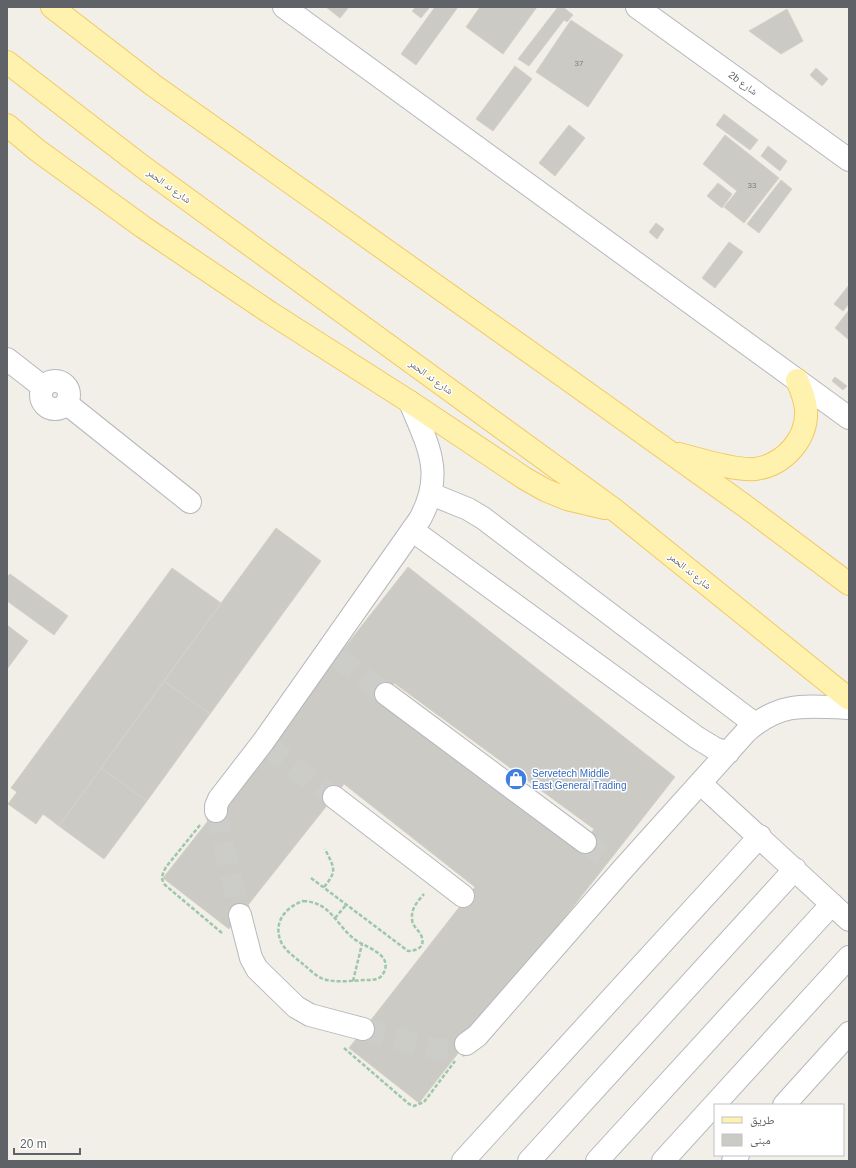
<svg xmlns="http://www.w3.org/2000/svg" width="856" height="1168" font-family="Arial,'Noto Naskh Arabic',sans-serif">
<style>
.building{fill:#cccac5;stroke:#d6d1c6;fill-rule:evenodd}
.lines{fill:none;stroke-linecap:round;stroke-linejoin:round}
.minor-tunnel{stroke:#ccccc8;stroke-width:22;stroke-dasharray:22 11;stroke-linecap:butt}
.minor-casing{stroke:#b5b8bc;stroke-width:24}
.major-casing{stroke:#f2c960;stroke-width:24}
.path{stroke:#9cc7a9;stroke-width:2.5;stroke-dasharray:4 2;stroke-linecap:butt}
.minor{stroke:#fff;stroke-width:22}
.major{stroke:#fff2af;stroke-width:22}
.labels{text-anchor:middle;dominant-baseline:central;stroke-width:3;stroke-linejoin:round;paint-order:stroke}
.number-label{font-size:8px;fill:#7a7d7f}
.street-label{font-size:10px;fill:#5f6368;stroke:#fff}
.shop-label{font-size:10px;fill:#366cbe;stroke:#fff;text-anchor:start}
</style>
<rect width="100%" height="100%" fill="#f1efe8"/>
<path class="building" d="M 326,7 L 349,7 L 340,18 Z
M 416,7 L 430,7 L 421,18 L 412,11 Z
M 435,7 L 458,7 L 416,65 L 401,54 Z
M 480,7 L 537,7 L 503,54 L 466,27 Z
M 558,7 L 563,7 L 573,15 L 567,22 L 564,20 L 529,66 L 518,59 Z
M 787,9 L 803,41 L 781,54 L 749,31 Z
M 571,20 L 623,55 L 588,107 L 536,72 Z
M 515,66 L 532,79 L 493,131 L 476,119 Z
M 816,68 L 828,79 L 822,86 L 810,75 Z
M 724,114 L 758,140 L 750,150 L 716,125 Z
M 569,125 L 585,138 L 555,176 L 539,163 Z
M 725,135 L 779,178 L 744,223 L 724,207 L 737,191 L 703,164 Z
M 768,146 L 787,161 L 780,171 L 761,156 Z
M 781,180 L 792,189 L 759,233 L 747,224 Z
M 718,183 L 732,194 L 722,208 L 707,196 Z
M 656,223 L 664,229 L 657,239 L 649,232 Z
M 729,242 L 743,252 L 715,288 L 702,278 Z
M 849,285 L 849,304 L 843,311 L 834,304 Z
M 849,310 L 849,340 L 835,328 Z
M 835,377 L 847,386 L 843,390 L 832,381 Z
M 276,528 L 321,561 L 210,714 L 164,681 Z
M 408,567 L 675,777 L 419,1103 L 349,1048 L 475,887 L 344,784 L 229,929 L 163,878 ZM 394,683 L 594,829 L 580,849 L 379,703 Z
M 172,568 L 221,603 L 59,826 L 43,814 L 36,824 L 8,804 L 17,792 L 11,788 Z
M 10,574 L 68,616 L 54,635 L 7,601 L 7,577 Z
M 7,625 L 28,641 L 7,669 Z
M 164,681 L 210,714 L 147,801 L 101,768 Z
M 101,768 L 147,801 L 104,859 L 59,826 Z"/>
<g class="lines">
<path class="minor-tunnel" d="M 337,657 L 386,694
M 267,746 L 334,797
M 216,811 L 240,915
M 585,842 L 610,861
M 363,1029 L 435,1049 L 453,1049 L 466,1044"/>
<g class="minor-casing">
<path id="minor" d="M 284,7 L 849,418
M 637,7 L 849,160
M 7,359 L 43,387
M41 395a14 14 0 1 1 28 0a14 14 0 1 1-28 0Z
M 66,403 L 190,502
M 431,494 L 468,509 L 483,518 L 755,724
M 412,530 L 696,737 L 714,748 L 728,753
M 386,694 L 585,842
M 700,783 L 849,920
M 334,797 L 463,896
M 216,811 L 216,806 L 219,799 L 263,742 L 420,519 C 445,473 428,446 410,402
M 240,915 L 251,958 L 257,969 L 296,1007 L 310,1015 L 363,1029
M 466,1044 L 477,1036 L 622,870 L 746,732 C 780,701 806,706 849,708
M 784,1105 L 849,1033
M 463,1161 L 760,836
M 529,1161 L 795,869
M 597,1161 L 832,904
M 663,1161 L 849,957
M 733,1161 L 738,1155"/>
</g>
<g class="major-casing">
<path id="major" d="M 52,7 L 153,85 L 559,373 L 745,506 L 849,584
M 7,62 L 143,167 L 616,511 L 849,699
M 7,125 L 37,150 L 143,227 L 269,312 L 410,402 L 524,478 L 545,490 L 567,499 L 605,508
M 679,454 C 698,459 736,471 755,469 C 784,465 808,439 806,409 C 805,399 801,389 797,380"/>
</g>
<path class="path" d="M 200,825 L 166,867 C 162,875 160,878 165,885 L 222,933
M 311,878 L 408,951 C 418,951 426,946 421,935 C 418,929 412,926 412,919 C 411,908 418,901 424,894
M 324,887 C 338,870 334,868 325,849
M 303,901 C 330,902 335,923 353,938 C 363,947 393,953 384,972 C 380,981 372,980 363,980 C 352,981 331,983 321,978 C 315,975 309,969 304,965 C 297,959 287,952 282,944 C 272,924 284,908 303,901 Z
M 335,918 L 346,905
M 353,981 L 362,944
M 344,1048 L 409,1104 L 414,1106 L 424,1102 L 455,1061"/>
<use href="#minor" class="minor"/>
<use href="#major" class="major"/>
</g>
<defs>
<g id="shop-disc" transform="scale(1.15)"><circle r="9.5" fill="#3f7fe0" stroke="#fff"/><path d="M-5-2.5h2.3a2.7 3.5 0 0 1 5.4 0H5L5.5 6h-11ZM-1.5-2.5h3a1.5 2.3 0 0 0-3 0Z" fill="#fff"/></g>
</defs>
<g fill-rule="evenodd">
<use href="#shop-disc" x="516" y="779"/>
</g>
<g class="labels">
<g class="number-label">
<text x="579" y="63">37</text>
<text x="752" y="185">33</text>
</g>
<g class="street-label">
<text transform="translate(743 83) rotate(36)">2b شارع</text>
<text transform="translate(169 186) rotate(36)">شارع ند الحمر</text>
<text transform="translate(431 377) rotate(36)">شارع ند الحمر</text>
<text transform="translate(690 571) rotate(39)">شارع ند الحمر</text>
</g>
<g class="shop-label">
<text x="532" y="773">Servetech Middle<tspan x="532" dy="12">East General Trading</tspan></text>
</g>
</g>
<rect width="856" height="1168" fill="none" stroke="#5f6368" stroke-width="16"/>
<rect x="714" y="1104" width="130" height="52" fill="#ffffff" stroke="#bfc1c3"/>
<rect x="722" y="1117" width="20" height="6" fill="#fff2af" stroke="#bfc1c3"/>
<text x="750" y="1124" font-size="12" fill="#5f6368">طريق</text>
<rect x="722" y="1134" width="20" height="12" fill="#cccac5" stroke="#bfc1c3"/>
<text x="750" y="1144" font-size="12" fill="#5f6368">مبنى</text>
<path d="M14 1148v6h66v-6" fill="none" stroke="#5f6368" stroke-width="2"/>
<text x="20" y="1148" font-size="12" fill="#5f6368" stroke="#ffffff" stroke-width="3" paint-order="stroke">20 m</text>
</svg>
